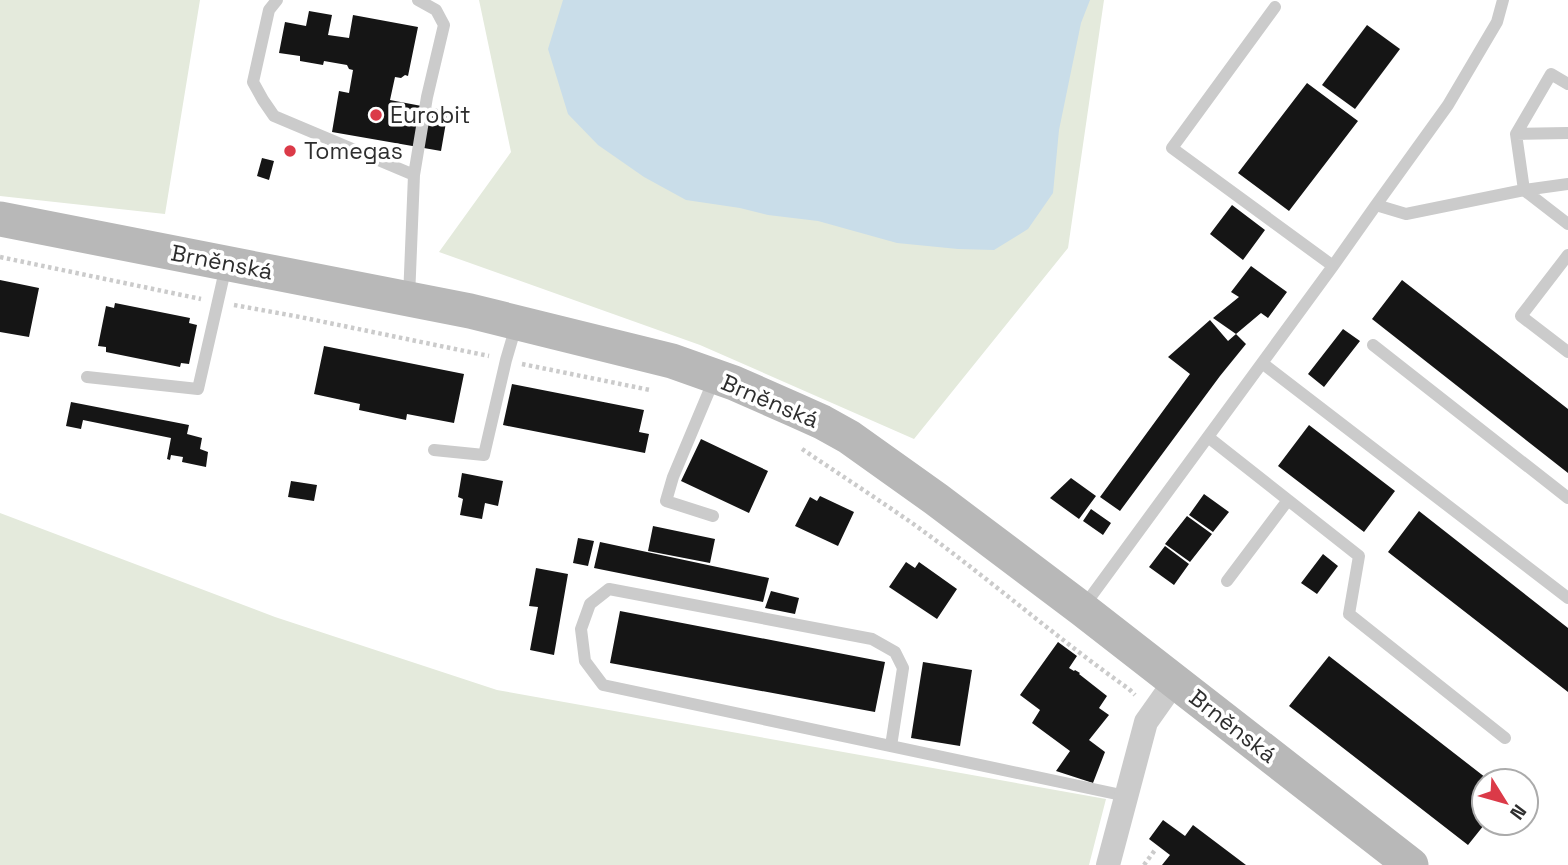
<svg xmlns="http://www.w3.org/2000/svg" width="1568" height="865" font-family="'Space Grotesk',sans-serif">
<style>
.green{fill:#e4eadc}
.water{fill:#c9dde9}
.building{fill:#151515}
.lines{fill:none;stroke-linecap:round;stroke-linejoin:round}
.path{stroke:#cbcbcb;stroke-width:4.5;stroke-dasharray:3.5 3.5;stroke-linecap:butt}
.lane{stroke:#cbcbcb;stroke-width:12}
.street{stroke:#cbcbcb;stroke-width:24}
.secondary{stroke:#b8b8b8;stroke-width:35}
.poi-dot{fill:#db3a48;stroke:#fff;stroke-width:2.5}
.labels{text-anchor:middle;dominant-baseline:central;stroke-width:7;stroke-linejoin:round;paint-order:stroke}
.poi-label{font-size:23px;fill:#2e2e2e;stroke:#fff;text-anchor:start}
.street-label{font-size:23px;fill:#2e2e2e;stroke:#fff}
</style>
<rect width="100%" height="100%" fill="#fff"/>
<path class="green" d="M 0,0 L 200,0 L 165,214 L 0,196 Z
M 479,0 L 1104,0 L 1068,248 L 914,439 L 700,345 L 439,252 L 511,152 Z
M 0,513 L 275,617 L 497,690 L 1106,799 L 1089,865 L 0,865 Z"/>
<path class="water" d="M 563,0 L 1090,0 L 1081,23 L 1059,130 L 1053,193 L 1028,229 L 994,250 L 958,249 L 897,243 L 818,221 L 768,215 L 740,208 L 686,200 L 644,177 L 598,145 L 568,114 L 548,49 Z"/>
<path class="building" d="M 309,11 L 332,15 L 328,35 L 349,38 L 353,15 L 418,27 L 408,76 L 405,75 L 401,78 L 395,77 L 390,100 L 448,111 L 441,151 L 332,132 L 339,91 L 349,93 L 353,70 L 349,69 L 347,65 L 324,61 L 323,65 L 300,61 L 300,56 L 279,53 L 285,22 L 306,26 Z
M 1367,25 L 1400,49 L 1355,109 L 1322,85 Z
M 1307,83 L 1358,121 L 1289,211 L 1238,173 Z
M 262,158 L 274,161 L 269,180 L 257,176 Z
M 1232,205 L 1265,230 L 1243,260 L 1210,234 Z
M 1251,266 L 1287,292 L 1268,318 L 1261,313 L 1236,334 L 1246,344 L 1220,376 L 1120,511 L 1100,497 L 1190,374 L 1168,357 L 1210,320 L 1228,341 L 1236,334 L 1213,318 L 1239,297 L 1231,292 Z
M 0,280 L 39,288 L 29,337 L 0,332 Z
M 1402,280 L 1568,409 L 1568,473 L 1372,319 Z
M 115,303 L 190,318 L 189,323 L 197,325 L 189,364 L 181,363 L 180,367 L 106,352 L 106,347 L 98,346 L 106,306 L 114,308 Z
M 1343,329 L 1360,341 L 1324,387 L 1308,374 Z
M 324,346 L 464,374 L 454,423 L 407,414 L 406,420 L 359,410 L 360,404 L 314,394 Z
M 512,384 L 644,410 L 639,432 L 649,434 L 645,453 L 503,425 Z
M 71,402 L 189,425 L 187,434 L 202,438 L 200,449 L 208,452 L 206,467 L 182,462 L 183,457 L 171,455 L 170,460 L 167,459 L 171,438 L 83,420 L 81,429 L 66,426 Z
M 1309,425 L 1395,491 L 1364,532 L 1278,466 Z
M 701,439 L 768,471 L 749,513 L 681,481 Z
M 462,473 L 503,481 L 498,506 L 485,503 L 482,519 L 460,515 L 463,499 L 458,497 Z
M 1071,478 L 1096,496 L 1079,519 L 1050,498 Z
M 291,481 L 317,485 L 314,501 L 288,497 Z
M 1204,494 L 1229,512 L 1213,532 L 1189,515 Z
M 820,496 L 854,512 L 838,546 L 795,526 L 810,497 L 817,501 Z
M 1091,509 L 1111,523 L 1103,535 L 1083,521 Z
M 1419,511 L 1568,628 L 1568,692 L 1388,552 Z
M 1187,516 L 1212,534 L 1190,562 L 1165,544 Z
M 653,526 L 715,539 L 710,563 L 648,551 Z
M 578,538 L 594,541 L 588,566 L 573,563 Z
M 600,542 L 769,578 L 763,602 L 594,568 Z
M 1165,546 L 1189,564 L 1174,585 L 1149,567 Z
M 1323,554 L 1338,566 L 1317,594 L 1301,583 Z
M 906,562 L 915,568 L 919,562 L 957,589 L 937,619 L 889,587 Z
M 536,568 L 568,574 L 554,655 L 530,650 L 538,607 L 529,606 Z
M 771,591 L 799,598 L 795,614 L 765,608 Z
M 620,611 L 885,662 L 875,712 L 610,663 Z
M 1058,642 L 1077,656 L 1069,668 L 1074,671 L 1075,670 L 1080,673 L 1079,674 L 1107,696 L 1099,708 L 1109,715 L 1089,740 L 1105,752 L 1093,783 L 1056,771 L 1070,751 L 1032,723 L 1040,710 L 1020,695 Z
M 1329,656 L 1490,781 L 1484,781 L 1484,825 L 1468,845 L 1289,706 Z
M 923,662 L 972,670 L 960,746 L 911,738 Z
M 1163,820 L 1185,836 L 1193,825 L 1246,865 L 1162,865 L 1170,855 L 1149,839 Z"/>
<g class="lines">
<path class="path" d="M 0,257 L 201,299
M 234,305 L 300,317 L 489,356
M 522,364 L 650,390
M 802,449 C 839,474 876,498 912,523 C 986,576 1055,637 1129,689 L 1135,695
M 1144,865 L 1155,850"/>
<path class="lane" d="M 277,0 L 269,10 L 253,82 L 263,100 L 274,116 L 414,175
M 1275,7 L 1172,148 L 1333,266
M 1568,133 L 1516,134 L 1524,190 L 1568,224
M 1516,134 L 1551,74 L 1568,84
M 1376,205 L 1448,105 L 1497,22 L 1503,0
M 1568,255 L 1521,316 L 1568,352
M 409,298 L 414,175 L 427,97 L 444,25 L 436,10 L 418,0
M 1373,345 L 1568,498
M 1262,363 L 1568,598
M 87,377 L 198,389 L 226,266
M 1208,437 L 1359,556 L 1349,614 L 1505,738
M 434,450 L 484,455 L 506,360 L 516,326
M 713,516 L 666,501 L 673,477 L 715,377
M 1227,581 L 1288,500
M 1084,606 L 1333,266 L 1376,205 L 1406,214 L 1524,190 L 1568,184
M 891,746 L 903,668 L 895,652 L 872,639 L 609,589 L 590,604 L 581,629 L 585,661 L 603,685 L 1126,796"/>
<path class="street" d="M 1108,865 L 1146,722 L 1175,681"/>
<path class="secondary" d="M 0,219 L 470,311 L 672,361 L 734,383 L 793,409 L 822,422 L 849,437 L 936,499 L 1082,609 L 1411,865"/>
</g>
<g class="poi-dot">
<circle cx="376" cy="115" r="7"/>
<circle cx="290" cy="151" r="7"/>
</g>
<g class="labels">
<g class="poi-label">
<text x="390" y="115">Eurobit</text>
<text x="304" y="151">Tomegas</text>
</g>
<g class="street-label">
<text transform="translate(222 262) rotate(11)">Brněnská</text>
<text transform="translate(770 401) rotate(23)">Brněnská</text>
<text transform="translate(1233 726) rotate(38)">Brněnská</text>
</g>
</g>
<g transform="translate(1505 802) rotate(127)"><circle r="33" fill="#ffffff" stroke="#ababab" stroke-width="2"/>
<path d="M0-5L12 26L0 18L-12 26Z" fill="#db3a48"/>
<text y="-10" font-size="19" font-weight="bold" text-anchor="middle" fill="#2e2e2e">N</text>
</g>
</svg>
